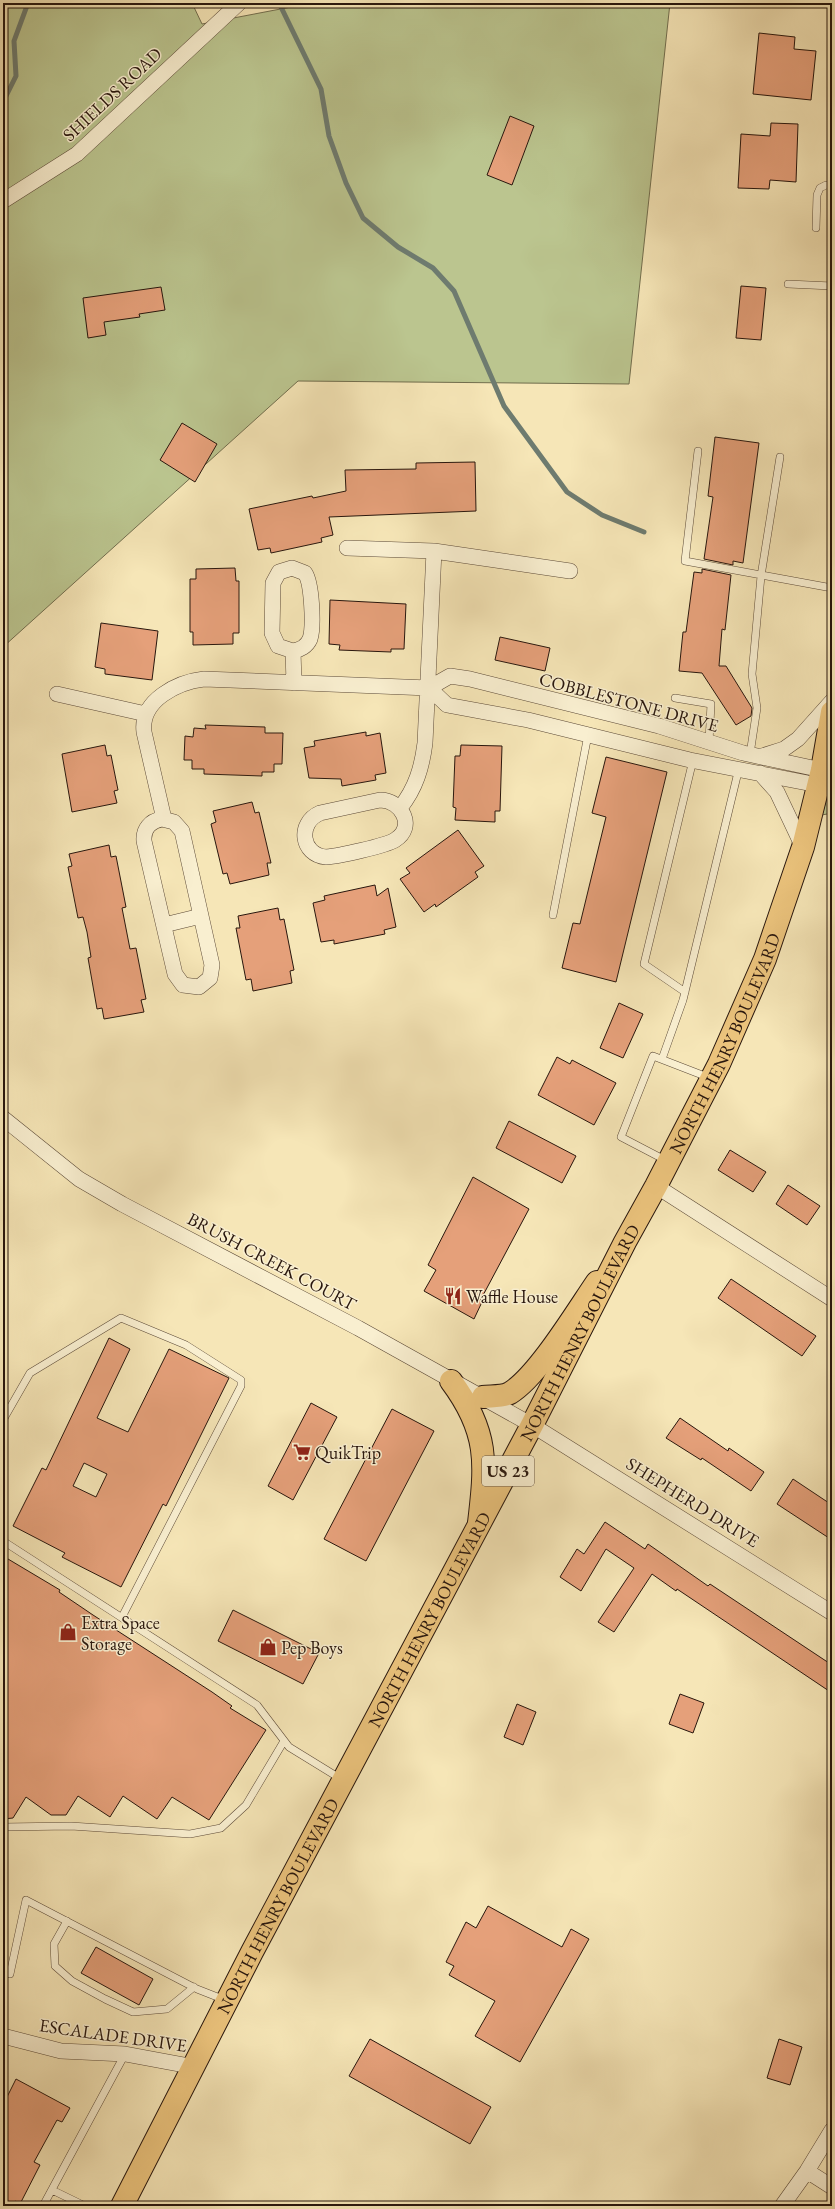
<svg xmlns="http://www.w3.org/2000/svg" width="835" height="2209" font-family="'EB Garamond',serif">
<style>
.green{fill:#bbc58f;stroke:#726e4e}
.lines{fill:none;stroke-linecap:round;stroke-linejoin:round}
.stream{stroke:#6e7b6f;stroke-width:5}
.building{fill:#e5a07a;stroke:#28160d;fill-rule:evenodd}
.lane-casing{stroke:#5c4a38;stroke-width:8}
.street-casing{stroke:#5c4a38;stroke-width:16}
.primary-casing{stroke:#28160d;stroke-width:24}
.highway-casing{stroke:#28160d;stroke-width:24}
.lane{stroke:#f9efd0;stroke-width:7}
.street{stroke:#f9efd0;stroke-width:15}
.primary{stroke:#ebc37c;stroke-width:22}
.highway{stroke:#ebc37c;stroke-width:22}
.labels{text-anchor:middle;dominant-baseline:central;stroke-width:3;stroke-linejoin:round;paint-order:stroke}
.shield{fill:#f9efd0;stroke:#675748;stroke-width:1}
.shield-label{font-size:17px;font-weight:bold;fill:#28160d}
.street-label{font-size:18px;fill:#28160d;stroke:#f9efd0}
.poi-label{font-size:18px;fill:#28160d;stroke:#f9efd0;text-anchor:start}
</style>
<rect width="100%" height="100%" fill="#f6e6b7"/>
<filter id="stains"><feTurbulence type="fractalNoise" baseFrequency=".005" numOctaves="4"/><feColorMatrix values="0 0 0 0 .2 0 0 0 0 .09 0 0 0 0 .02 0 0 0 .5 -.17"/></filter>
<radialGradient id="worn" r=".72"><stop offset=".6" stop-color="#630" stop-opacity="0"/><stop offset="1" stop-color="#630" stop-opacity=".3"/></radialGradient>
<path class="green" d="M 3,3 L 192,3 L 202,24 L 312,3 L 670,3 L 629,384 L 298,381 L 3,647 Z
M 832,782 L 832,813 L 822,815 L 831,784 Z"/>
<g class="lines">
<path class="stream" d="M 279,3 L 321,89 L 329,136 L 346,183 L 363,218 L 398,247 L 433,268 L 454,291 L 504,406 L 567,492 L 602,515 L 644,532
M 3,102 L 16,76 L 14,41 L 28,3"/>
</g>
<path class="building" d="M 759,33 L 795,37 L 794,49 L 816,51 L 811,100 L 753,94 Z
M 510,116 L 534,126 L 512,185 L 487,175 Z
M 771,123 L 798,124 L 796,182 L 770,180 L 769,189 L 738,188 L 741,134 L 770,136 Z
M 741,286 L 766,288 L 761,340 L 736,338 Z
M 161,287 L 165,310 L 139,314 L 140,317 L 104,322 L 106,335 L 88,338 L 83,298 Z
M 182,423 L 217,444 L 195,482 L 160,460 Z
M 715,437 L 759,443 L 743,563 L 733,561 L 733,565 L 704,559 L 713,497 L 708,496 Z
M 475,462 L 476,511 L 329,517 L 333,535 L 321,538 L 322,542 L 271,553 L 270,548 L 258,550 L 249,509 L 312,496 L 313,498 L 346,491 L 345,470 L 416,469 L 416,463 Z
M 235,568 L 236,581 L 239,581 L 239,633 L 233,633 L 233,644 L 193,645 L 193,632 L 190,632 L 190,579 L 196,579 L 196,569 Z
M 702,569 L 731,575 L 725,630 L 722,629 L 719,666 L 726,666 L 752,708 L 751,716 L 736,725 L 702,673 L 679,671 L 683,632 L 686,632 L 694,572 L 702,573 Z
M 330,600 L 406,604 L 404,649 L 391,649 L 391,652 L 339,650 L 340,645 L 329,644 Z
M 101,623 L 158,631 L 152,680 L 105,674 L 105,669 L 95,667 Z
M 500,637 L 550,648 L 545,671 L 495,660 Z
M 205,725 L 265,727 L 265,733 L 283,733 L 282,764 L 274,764 L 274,772 L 262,772 L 262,776 L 204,774 L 204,769 L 192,769 L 192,760 L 184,760 L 185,736 L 193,737 L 194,728 L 206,729 Z
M 366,732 L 366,736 L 380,733 L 386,773 L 375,775 L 376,780 L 342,786 L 341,779 L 309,778 L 304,748 L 315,746 L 314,741 Z
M 105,745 L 107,756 L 111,755 L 118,790 L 114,791 L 117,803 L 72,812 L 62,754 Z
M 461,745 L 502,746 L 500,811 L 495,811 L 495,822 L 455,820 L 456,808 L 453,807 L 455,756 L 460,756 Z
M 606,757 L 667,772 L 616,982 L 562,968 L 573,923 L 580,924 L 606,817 L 592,813 Z
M 252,802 L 255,813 L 259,812 L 271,863 L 267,863 L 269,875 L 230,884 L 227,873 L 223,874 L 211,824 L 216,822 L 213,811 Z
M 458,830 L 484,866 L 475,872 L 478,877 L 436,907 L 435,904 L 424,912 L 400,879 L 410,873 L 406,868 Z
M 109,845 L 111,857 L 116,856 L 126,907 L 122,908 L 130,949 L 136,948 L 146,999 L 141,1000 L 144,1012 L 104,1019 L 102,1008 L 97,1009 L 88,958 L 91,957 L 87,932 L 83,917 L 78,918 L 68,867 L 72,866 L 69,854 Z
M 375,885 L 377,896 L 388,888 L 396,927 L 384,930 L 385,934 L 334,944 L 334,940 L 321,942 L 313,903 L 325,900 L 324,896 Z
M 278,908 L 280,920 L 284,919 L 294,970 L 290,971 L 292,983 L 253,991 L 251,979 L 246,980 L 236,928 L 240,928 L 238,916 Z
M 619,1003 L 643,1014 L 623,1058 L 600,1048 Z
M 557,1057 L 570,1064 L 572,1060 L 616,1083 L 594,1125 L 538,1095 Z
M 509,1121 L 576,1156 L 562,1183 L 496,1148 Z
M 730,1150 L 766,1172 L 753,1192 L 718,1170 Z
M 473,1177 L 529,1209 L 480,1301 L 482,1302 L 474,1319 L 424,1291 L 436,1270 L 428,1265 Z
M 788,1185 L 820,1206 L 807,1225 L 776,1204 Z
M 731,1279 L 816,1336 L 802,1356 L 718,1298 Z
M 109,1338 L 130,1349 L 97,1418 L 128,1432 L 169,1349 L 229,1378 L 166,1506 L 163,1504 L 121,1587 L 62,1557 L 65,1553 L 13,1526 L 42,1468 L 46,1470 ZM 84,1463 L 107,1474 L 96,1497 L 73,1486 Z
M 311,1403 L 337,1417 L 293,1500 L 268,1486 Z
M 392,1409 L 434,1431 L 366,1561 L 324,1539 Z
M 680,1418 L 728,1451 L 729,1448 L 764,1472 L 751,1491 L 702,1458 L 701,1460 L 666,1438 Z
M 793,1479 L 832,1505 L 832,1540 L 777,1504 Z
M 605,1522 L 645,1549 L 648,1544 L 708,1586 L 710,1584 L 832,1665 L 832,1693 L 677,1589 L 676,1591 L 652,1574 L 614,1632 L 598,1622 L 634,1568 L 606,1549 L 581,1591 L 560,1577 L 577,1549 L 584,1554 Z
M 3,1556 L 60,1590 L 59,1592 L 93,1615 L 212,1692 L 232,1706 L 230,1708 L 266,1730 L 209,1820 L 172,1797 L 157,1819 L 123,1796 L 110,1817 L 78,1796 L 66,1815 L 51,1815 L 26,1797 L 13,1818 L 3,1819 Z
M 233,1610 L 319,1653 L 303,1684 L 218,1641 Z
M 680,1694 L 704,1703 L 693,1733 L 669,1724 Z
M 517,1704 L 536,1712 L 523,1745 L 504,1737 Z
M 488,1906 L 562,1947 L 571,1929 L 589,1939 L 520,2062 L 475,2036 L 495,2001 L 449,1975 L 454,1966 L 446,1962 L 466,1922 L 476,1928 Z
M 96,1947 L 153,1979 L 139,2005 L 81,1973 Z
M 370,2039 L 491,2107 L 470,2144 L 349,2076 Z
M 779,2039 L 802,2047 L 790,2085 L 767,2078 Z
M 16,2079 L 70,2108 L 62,2122 L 57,2120 L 34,2162 L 40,2165 L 20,2204 L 15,2201 L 12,2206 L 3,2206 L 3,2105 Z"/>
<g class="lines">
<g class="lane-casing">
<path id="lane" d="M 831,104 L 832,91
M 816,228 L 817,195 L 820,188 L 826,185 L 832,185
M 788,284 L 832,286
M 698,451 L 685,561 L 832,588
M 675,698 L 711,704 L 709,742
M 750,754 L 757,708 L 752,674 L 761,576 L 780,457
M 553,915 L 588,735
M 685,992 L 644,964 L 693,760
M 662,1059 L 683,1000 L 739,768
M 667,1161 L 621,1137 L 653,1056 L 710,1078
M 3,1420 L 30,1373 L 121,1318 L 186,1345 L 241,1380 L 241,1386 L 122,1617
M 3,1541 L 257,1705 L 289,1747 L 341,1779
M 3,1827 L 71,1826 L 190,1834 L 221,1828 L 246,1805 L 284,1741
M 67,1921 L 54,1944 L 55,1966 L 72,1981 L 105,1999 L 133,2012 L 167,2009 L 194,1987
M 10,1974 L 26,1900 L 197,1989 L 225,2000
M 52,2190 L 85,2206
M 43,2206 L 125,2054"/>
</g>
<g class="street-casing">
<path id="street" d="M 3,201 L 77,154 L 239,3
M 347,548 L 434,551 L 570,571
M 292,568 L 305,573 C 312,583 314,627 310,639 C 307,646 300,650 293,651 L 278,646 L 272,633 L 273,583 L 279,572 Z
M 293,651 L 294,683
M 429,688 L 447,705 L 528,720 L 690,760 L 818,785
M 57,694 L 146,714
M 762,756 L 784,749 L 798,739 L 832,701
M 760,773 L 777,792 L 803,847
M 380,800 C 402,800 416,827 395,840 C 385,846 339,856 326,857 C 301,855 297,823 320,813 Z
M 400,808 C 416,788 422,767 425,743 L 434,551
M 162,819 L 174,822 L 182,831 L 212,965 L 210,978 L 199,987 L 183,985 L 175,974 L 144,841 C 143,829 150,821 162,819 Z
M 164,819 L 144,732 C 140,700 178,682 204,679 L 429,688 L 450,676 L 470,679 L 659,726 L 743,753 L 822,770
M 164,925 L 201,916
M 3,1118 L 79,1179 L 122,1204 L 358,1328 L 532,1425 L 832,1613
M 656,1186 L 832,1299
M 3,2036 L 61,2051 L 125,2054 L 195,2067
M 807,2171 L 832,2187
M 782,2206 L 807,2171 L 832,2130"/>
</g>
<g class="primary-casing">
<path id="primary" d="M 451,1381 C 489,1432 486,1463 479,1523
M 483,1397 C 491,1396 503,1397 510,1393 C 538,1376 577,1311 597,1282"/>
</g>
<g class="highway-casing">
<g id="highway">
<path id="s1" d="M 122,2206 L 252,1952 L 532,1425 L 625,1242 L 656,1186 L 719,1064 L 765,959 L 803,847 L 822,770 L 832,712"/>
</g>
</g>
<use href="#lane" class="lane"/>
<use href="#street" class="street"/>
<use href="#primary" class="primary"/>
<use href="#highway" class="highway"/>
</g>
<defs>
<g id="restaurant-bare" transform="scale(1.38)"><path d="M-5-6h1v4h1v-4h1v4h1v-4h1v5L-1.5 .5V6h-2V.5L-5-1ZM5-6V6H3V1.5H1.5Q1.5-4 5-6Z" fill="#8f2418" stroke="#f9efd0" stroke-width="2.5" paint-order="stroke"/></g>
<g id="supermarket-bare" transform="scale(1.38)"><path d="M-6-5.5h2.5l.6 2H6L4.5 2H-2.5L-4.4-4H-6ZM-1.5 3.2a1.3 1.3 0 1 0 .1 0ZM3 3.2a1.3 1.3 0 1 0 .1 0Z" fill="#8f2418" stroke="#f9efd0" stroke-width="2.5" paint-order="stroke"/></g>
<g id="shop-bare" transform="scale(1.38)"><path d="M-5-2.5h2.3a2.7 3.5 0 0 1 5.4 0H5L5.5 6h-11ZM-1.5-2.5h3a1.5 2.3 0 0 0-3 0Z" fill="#8f2418" stroke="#f9efd0" stroke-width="2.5" paint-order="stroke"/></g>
</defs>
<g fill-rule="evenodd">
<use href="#restaurant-bare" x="453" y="1296"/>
<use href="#supermarket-bare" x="302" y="1452"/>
<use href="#shop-bare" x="68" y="1632"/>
<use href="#shop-bare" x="268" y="1647"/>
</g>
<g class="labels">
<rect class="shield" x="482" y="1456" width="52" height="30" rx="3"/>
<g class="shield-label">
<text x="508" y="1471">US 23</text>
</g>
<g class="street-label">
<text transform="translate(112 94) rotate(-43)">SHIELDS ROAD</text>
<text transform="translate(629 702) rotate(15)">COBBLESTONE DRIVE</text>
<text stroke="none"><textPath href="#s1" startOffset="1310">NORTH HENRY BOULEVARD</textPath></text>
<text transform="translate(272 1261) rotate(28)">BRUSH CREEK COURT</text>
<text stroke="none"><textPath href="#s1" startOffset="986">NORTH HENRY BOULEVARD</textPath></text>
<text transform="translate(693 1502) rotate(32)">SHEPHERD DRIVE</text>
<text stroke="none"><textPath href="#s1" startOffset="662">NORTH HENRY BOULEVARD</textPath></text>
<text stroke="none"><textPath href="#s1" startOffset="338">NORTH HENRY BOULEVARD</textPath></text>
<text transform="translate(113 2035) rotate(8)">ESCALADE DRIVE</text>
</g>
<g class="poi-label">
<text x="466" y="1296">Waffle House</text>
<text x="315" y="1452">QuikTrip</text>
<text x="81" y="1622">Extra Space<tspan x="81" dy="21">Storage</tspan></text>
<text x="281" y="1647">Pep Boys</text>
</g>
</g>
<rect width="835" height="2209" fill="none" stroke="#f6e6b7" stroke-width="16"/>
<rect x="4" y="4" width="827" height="2201" fill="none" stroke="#28160d" stroke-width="2"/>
<rect x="8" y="8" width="819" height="2193" fill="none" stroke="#28160d"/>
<rect width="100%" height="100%" filter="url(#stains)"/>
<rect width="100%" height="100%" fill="url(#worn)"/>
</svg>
